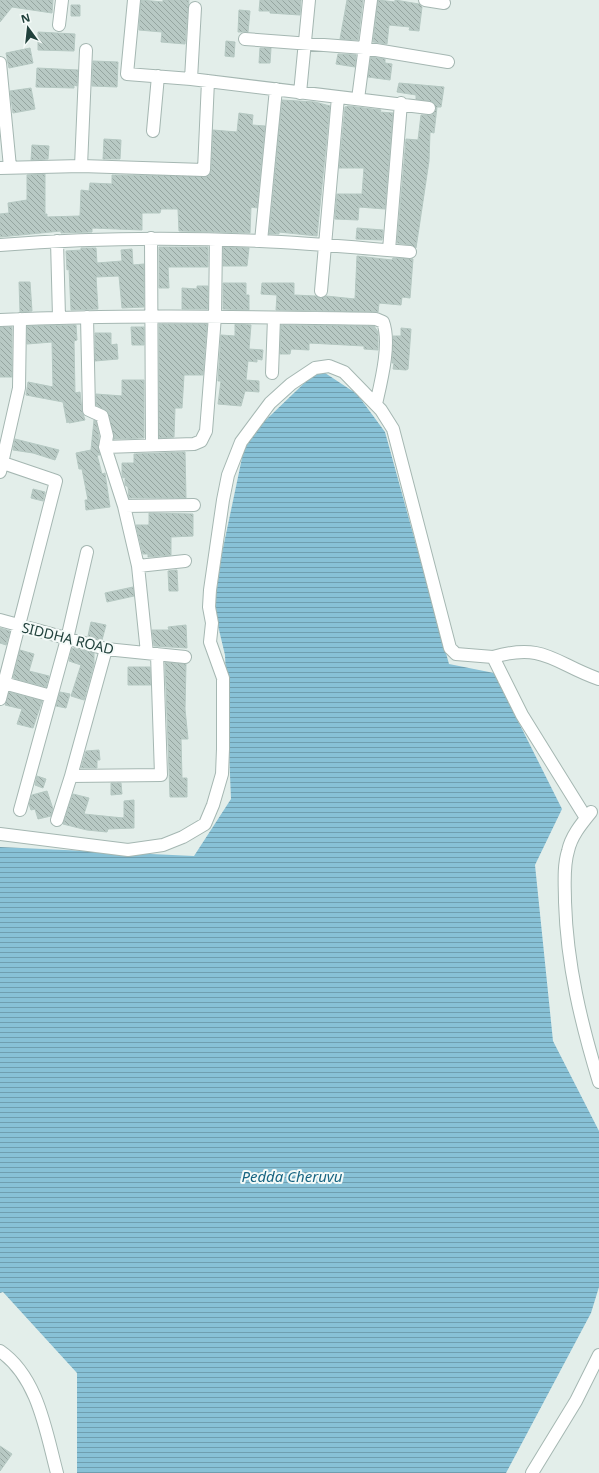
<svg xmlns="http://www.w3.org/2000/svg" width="599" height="1473" font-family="'Noto Sans',sans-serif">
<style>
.water{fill:url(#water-rules)}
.building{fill:url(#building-back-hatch);stroke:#b5c8c2}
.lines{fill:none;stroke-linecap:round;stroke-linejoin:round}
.minor-casing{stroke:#a5b7b2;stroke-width:14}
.minor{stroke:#fff;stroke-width:12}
.labels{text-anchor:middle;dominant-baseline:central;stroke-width:4;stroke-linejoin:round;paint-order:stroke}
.street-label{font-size:14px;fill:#21413c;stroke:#f4faf8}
.water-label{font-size:15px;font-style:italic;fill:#176481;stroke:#f4faf8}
</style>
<defs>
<pattern id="water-rules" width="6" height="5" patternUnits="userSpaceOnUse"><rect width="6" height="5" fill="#88c1d6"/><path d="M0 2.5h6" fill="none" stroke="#6f9eaf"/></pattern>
<pattern id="building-back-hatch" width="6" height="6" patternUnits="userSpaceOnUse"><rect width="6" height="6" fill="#b8c9c4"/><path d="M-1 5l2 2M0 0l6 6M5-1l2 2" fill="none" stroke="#95a5a0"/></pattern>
</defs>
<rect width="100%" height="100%" fill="#e3eeea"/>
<path class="water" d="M 319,369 L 357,394 L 385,432 L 449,664 L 494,673 L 562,809 L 535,865 L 553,1041 L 599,1131 L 599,1287 L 591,1313 L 506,1473 L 77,1473 L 77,1373 L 3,1292 L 0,1293 L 0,847 L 194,856 L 231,799 L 225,655 L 214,609 L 222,553 L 246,439 Z"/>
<path class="building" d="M 0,0 L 53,0 L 52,13 L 12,7 L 0,22 Z
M 141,0 L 163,2 L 163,0 L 189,0 L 185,44 L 161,42 L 162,32 L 139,30 Z
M 260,0 L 301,0 L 300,15 L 270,13 L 270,11 L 259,11 Z
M 347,0 L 363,0 L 358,40 L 340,39 Z
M 378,0 L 395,2 L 395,0 L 419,4 L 422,7 L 419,31 L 409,30 L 410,27 L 389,25 L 387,44 L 373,42 Z
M 71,5 L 80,5 L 80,16 L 71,16 Z
M 239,10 L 250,11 L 248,32 L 238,32 Z
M 38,32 L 75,34 L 74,51 L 38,50 Z
M 226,41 L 235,42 L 234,57 L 225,56 Z
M 30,48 L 33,63 L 9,68 L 6,53 Z
M 260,48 L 271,48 L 270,63 L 259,63 Z
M 338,54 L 356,55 L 355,67 L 336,64 Z
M 371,57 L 385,59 L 385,63 L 392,64 L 390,80 L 368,77 Z
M 93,61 L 118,62 L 117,87 L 92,86 Z
M 37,68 L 78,70 L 77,86 L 74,85 L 74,88 L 36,87 Z
M 399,83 L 444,87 L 441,107 L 437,107 L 434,133 L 430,132 L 429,161 L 416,248 L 411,245 L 397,243 L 406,139 L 418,140 L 421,115 L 432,115 L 436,109 L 433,102 L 416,99 L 416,95 L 397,92 Z
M 31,88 L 35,109 L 13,113 L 10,91 Z
M 282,100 L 315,102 L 330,106 L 317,236 L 279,232 L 279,234 L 269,234 Z
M 348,106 L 381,110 L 380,112 L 393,113 L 385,209 L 359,207 L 358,220 L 335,219 L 337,194 L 362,194 L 364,168 L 339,168 L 345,107 Z
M 239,113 L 253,115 L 252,125 L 265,126 L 257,208 L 251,207 L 250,233 L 179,231 L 178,209 L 161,209 L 160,213 L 142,213 L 142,230 L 92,228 L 92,232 L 61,233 L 61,231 L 0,237 L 0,214 L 9,213 L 8,203 L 27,200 L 27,175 L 45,174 L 45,214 L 47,214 L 47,217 L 80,216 L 81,190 L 89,191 L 90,183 L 112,184 L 112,175 L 208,176 L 211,170 L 213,130 L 237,132 Z
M 104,139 L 121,140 L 120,159 L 103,159 Z
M 32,145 L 49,146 L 48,159 L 31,160 Z
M 357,228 L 383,230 L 382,240 L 356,239 Z
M 159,247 L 208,247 L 208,267 L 168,267 L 169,288 L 159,288 Z
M 223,247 L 249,248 L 247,266 L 223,266 Z
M 81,248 L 96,248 L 97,263 L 122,261 L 121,250 L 132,249 L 133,265 L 144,264 L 144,307 L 122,308 L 119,276 L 96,277 L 98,309 L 71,310 L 69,269 L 67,270 L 66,251 L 81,250 Z
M 357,256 L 392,260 L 393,258 L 413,259 L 410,298 L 402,297 L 401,305 L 379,303 L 378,312 L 276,310 L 277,295 L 261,294 L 262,283 L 294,283 L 294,295 L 315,296 L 321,298 L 326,296 L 355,299 Z
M 19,282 L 30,282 L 32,311 L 20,312 Z
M 223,283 L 246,283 L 246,295 L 249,295 L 249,310 L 223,309 Z
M 197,286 L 208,286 L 208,309 L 182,309 L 182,288 L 197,289 Z
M 159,324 L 207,324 L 203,375 L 184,375 L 182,408 L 175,408 L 174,437 L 159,438 Z
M 235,324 L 251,325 L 249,349 L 263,350 L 262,360 L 257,359 L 257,362 L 248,361 L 246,380 L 259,381 L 259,392 L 245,391 L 241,406 L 218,404 L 221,381 L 218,381 L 221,335 L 235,336 Z
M 76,325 L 77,340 L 74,341 L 75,393 L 80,392 L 82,411 L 85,420 L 69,423 L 68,420 L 67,423 L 63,402 L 26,395 L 28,382 L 53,387 L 52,342 L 27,344 L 27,326 Z
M 281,325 L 374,326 L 378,332 L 378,350 L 364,349 L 364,346 L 309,343 L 309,350 L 291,349 L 290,354 L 280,354 Z
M 0,327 L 12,327 L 12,377 L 0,377 Z
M 131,327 L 144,327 L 144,345 L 132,345 Z
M 401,328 L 411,329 L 408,369 L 406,370 L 393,369 L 394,363 L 392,363 L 393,336 L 401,336 Z
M 95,333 L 111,333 L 111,345 L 117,344 L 118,359 L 95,361 Z
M 122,380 L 144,380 L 144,438 L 114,439 L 108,412 L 96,405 L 96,394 L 122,396 Z
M 94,420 L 96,421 L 99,436 L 98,447 L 100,455 L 97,455 L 102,474 L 105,473 L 110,507 L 86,510 L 85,500 L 88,500 L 82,469 L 79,469 L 76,453 L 91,450 Z
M 15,439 L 59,450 L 55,460 L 33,453 L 13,450 Z
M 185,452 L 186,498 L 129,498 L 128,487 L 125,485 L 125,477 L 123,478 L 122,474 L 122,463 L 134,463 L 134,454 Z
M 33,489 L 45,492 L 43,501 L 31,498 Z
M 149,513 L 193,514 L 193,536 L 171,537 L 171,555 L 148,557 L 148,554 L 143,554 L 136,525 L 149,525 Z
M 177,570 L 178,591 L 169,591 L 168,571 Z
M 133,587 L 134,596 L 107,602 L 105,593 Z
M 91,622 L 106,625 L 102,640 L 88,636 Z
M 186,625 L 187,648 L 154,646 L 152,630 L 169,630 L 168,627 Z
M 0,628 L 10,631 L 6,645 L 0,643 Z
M 72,648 L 94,653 L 94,664 L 84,700 L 71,696 L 81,665 L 69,661 Z
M 20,650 L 34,654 L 29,671 L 49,676 L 46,687 L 13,678 Z
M 165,662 L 186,664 L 185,709 L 188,739 L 181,739 L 182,778 L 187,778 L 187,797 L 170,797 Z
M 128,667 L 150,667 L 151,685 L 128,685 Z
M 9,692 L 42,701 L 33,728 L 17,724 L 22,709 L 5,705 Z
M 60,692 L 70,694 L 66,708 L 56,706 Z
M 99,750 L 100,760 L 97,760 L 97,768 L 81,768 L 86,751 Z
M 37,776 L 46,779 L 43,788 L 35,785 Z
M 111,783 L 121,783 L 122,794 L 111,795 Z
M 47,791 L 53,809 L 51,816 L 38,819 L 35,809 L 31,810 L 29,804 L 32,795 Z
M 73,794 L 89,798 L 84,814 L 113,817 L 124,818 L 124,801 L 134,800 L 134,828 L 108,829 L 107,832 L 87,830 L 63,824 Z
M 0,1446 L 12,1454 L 0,1471 Z"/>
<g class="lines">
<g class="minor-casing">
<path id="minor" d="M 134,0 L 127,74 L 191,79 L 429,108
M 425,0 L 444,3
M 59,25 L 62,0
M 245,39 L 364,48 L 448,62
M 0,63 L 10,167
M 191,79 L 195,8
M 300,93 L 309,0
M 358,99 L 371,0
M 153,131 L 158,76
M 81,166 L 86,50
M 0,168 L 81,166 L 204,170 L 208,81
M 151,238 L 152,445
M 57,241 L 59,317
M 261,241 L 276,89
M 0,245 C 87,238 173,237 260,241 C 310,243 360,248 410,252
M 389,250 L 401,103
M 321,291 L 338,97
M 87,317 L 89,410 L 102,416 L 107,436 L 105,447 L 124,506 L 138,566 L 147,653
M 0,320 C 125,314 250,317 376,319 L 383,322 C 391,343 381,382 376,404
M 272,373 L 274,318
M 105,447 L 194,444 L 201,441 L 206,431 L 215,316 L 216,240
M 0,462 L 56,481 L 0,699
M 0,472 L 19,388 L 20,319
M 124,506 L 194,505
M 138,566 L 185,561
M 0,620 L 106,649 L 185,657
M 493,657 C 545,642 555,664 599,679
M 0,682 L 51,696
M 71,776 L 161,775 L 157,654
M 20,810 L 67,639 L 87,552
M 591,812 C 582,823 571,836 568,851 C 563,867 565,886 565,902 C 567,965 581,1023 599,1082
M 57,820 L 71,776 L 106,649
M 0,834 L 128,850 L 163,845 L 183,837 L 205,824 L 213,805 L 222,774 L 223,749 L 223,678 L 210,642 L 212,623 L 209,607 L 210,590 L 223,500 L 228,475 L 241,442 L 270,403 L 291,384 L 315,368 L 329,366 L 344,372 L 381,410 L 393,429 L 450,648 L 456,654 L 493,657 L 522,715 L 586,818
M 0,1351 C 38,1377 46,1432 57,1473
M 532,1473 L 576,1401 L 599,1355"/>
</g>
<use href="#minor" class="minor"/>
</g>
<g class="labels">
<g class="street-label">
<text transform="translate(68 638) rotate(14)">SIDDHA ROAD</text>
</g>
<g class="water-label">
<text x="292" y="1176">Pedda Cheruvu</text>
</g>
</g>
<g transform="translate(28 28) rotate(345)" stroke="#f4faf8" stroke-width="3" paint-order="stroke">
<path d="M0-3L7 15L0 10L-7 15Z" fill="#21413c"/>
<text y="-6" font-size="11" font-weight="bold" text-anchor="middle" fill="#21413c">N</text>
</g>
</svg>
